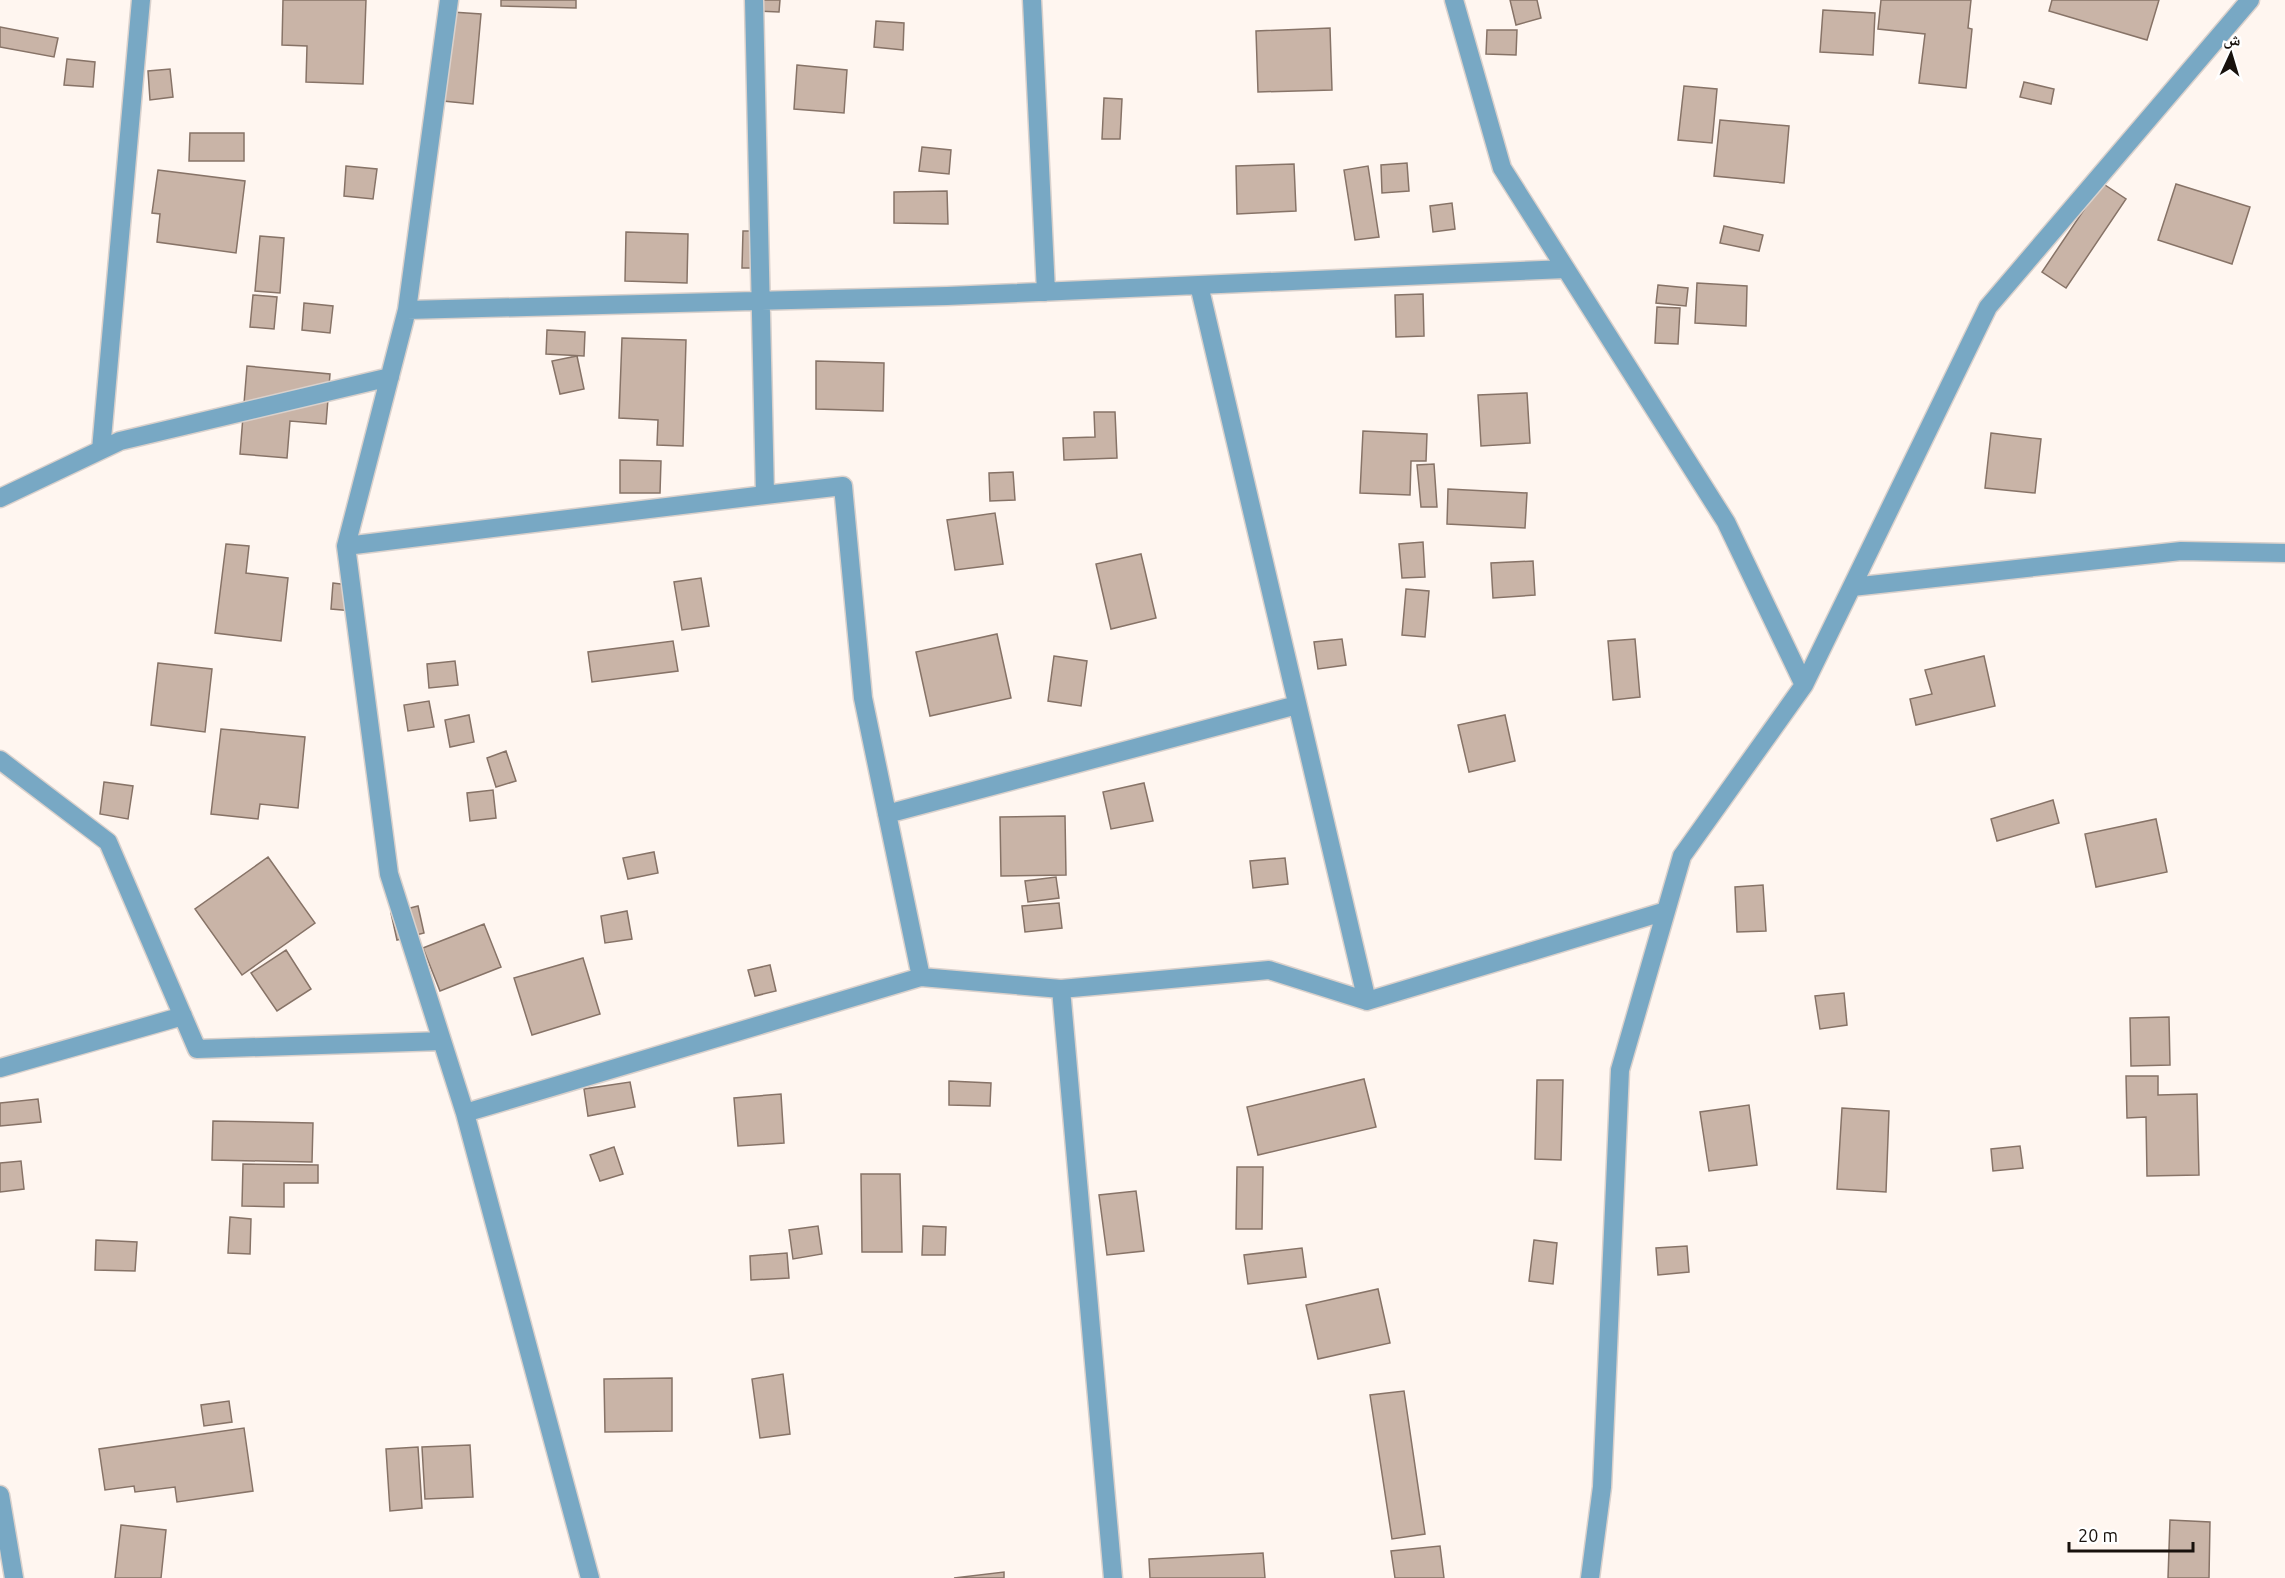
<svg xmlns="http://www.w3.org/2000/svg" width="2285" height="1578" font-family="Ubuntu,'Noto Naskh Arabic',sans-serif">
<style>
.building{fill:#c9b4a7;stroke:#877367;stroke-width:1.5}
.lines{fill:none;stroke-linecap:round;stroke-linejoin:round}
.minor-casing{stroke:#dad1cc;stroke-width:21}
.minor{stroke:#78a8c4;stroke-width:18}
</style>
<rect width="100%" height="100%" fill="#fff6f0"/>
<path class="building" d="M 283,0 L 366,0 L 363,84 L 306,82 L 307,46 L 282,45 Z
M 501,0 L 576,0 L 576,8 L 501,6 Z
M 753,0 L 780,0 L 779,12 L 752,11 Z
M 1510,0 L 1537,0 L 1541,18 L 1516,25 Z
M 1881,0 L 1971,0 L 1968,28 L 1972,29 L 1966,88 L 1919,83 L 1925,34 L 1878,29 Z
M 2052,0 L 2159,0 L 2147,40 L 2049,11 Z
M 1823,10 L 1875,13 L 1873,55 L 1820,52 Z
M 452,12 L 481,14 L 473,104 L 443,101 Z
M 876,21 L 904,23 L 903,50 L 874,47 Z
M 0,27 L 58,38 L 54,57 L 0,47 Z
M 1330,28 L 1332,90 L 1258,92 L 1256,31 Z
M 1487,30 L 1517,30 L 1516,55 L 1486,54 Z
M 67,59 L 95,62 L 93,87 L 64,85 Z
M 797,65 L 847,70 L 844,113 L 794,109 Z
M 170,69 L 173,97 L 150,100 L 148,71 Z
M 2024,82 L 2054,89 L 2051,104 L 2020,97 Z
M 1684,86 L 1717,89 L 1712,143 L 1678,140 Z
M 1104,98 L 1122,99 L 1120,139 L 1102,139 Z
M 1720,120 L 1789,126 L 1784,183 L 1714,176 Z
M 190,133 L 244,133 L 244,161 L 189,161 Z
M 922,147 L 951,150 L 949,174 L 919,171 Z
M 1407,163 L 1409,191 L 1382,193 L 1381,165 Z
M 1294,164 L 1296,211 L 1237,214 L 1236,166 Z
M 346,166 L 377,169 L 373,199 L 344,196 Z
M 1368,166 L 1379,237 L 1355,240 L 1344,170 Z
M 158,170 L 245,181 L 236,253 L 157,242 L 160,214 L 152,213 Z
M 2102,183 L 2126,199 L 2066,288 L 2042,272 Z
M 2176,184 L 2250,207 L 2232,264 L 2158,240 Z
M 947,191 L 948,224 L 894,223 L 894,192 Z
M 1452,203 L 1455,229 L 1433,232 L 1430,206 Z
M 1724,226 L 1763,235 L 1759,251 L 1720,243 Z
M 743,231 L 761,231 L 760,268 L 742,268 Z
M 626,232 L 688,234 L 687,283 L 625,281 Z
M 260,236 L 284,238 L 280,293 L 255,291 Z
M 1697,283 L 1747,286 L 1746,326 L 1695,323 Z
M 1658,285 L 1688,288 L 1686,306 L 1656,303 Z
M 1423,294 L 1424,336 L 1396,337 L 1395,295 Z
M 253,295 L 277,297 L 274,329 L 250,327 Z
M 304,303 L 333,306 L 330,333 L 302,330 Z
M 1657,307 L 1680,308 L 1678,344 L 1655,343 Z
M 547,330 L 585,332 L 584,356 L 546,354 Z
M 622,338 L 686,340 L 683,446 L 657,445 L 658,420 L 619,418 Z
M 577,356 L 584,389 L 560,394 L 552,361 Z
M 816,361 L 884,363 L 883,411 L 816,409 Z
M 247,366 L 330,374 L 326,424 L 290,421 L 287,458 L 240,454 Z
M 1527,393 L 1530,443 L 1481,446 L 1478,395 Z
M 1094,412 L 1115,412 L 1117,458 L 1064,460 L 1063,438 L 1095,437 Z
M 1363,431 L 1427,434 L 1426,461 L 1411,461 L 1410,495 L 1360,493 Z
M 1991,433 L 2041,439 L 2035,493 L 1985,488 Z
M 620,460 L 661,461 L 660,493 L 620,493 Z
M 1434,464 L 1437,507 L 1421,507 L 1417,465 Z
M 1013,472 L 1015,500 L 990,501 L 989,473 Z
M 1448,489 L 1527,493 L 1525,528 L 1447,524 Z
M 995,513 L 1003,564 L 955,570 L 947,520 Z
M 1423,542 L 1425,577 L 1402,578 L 1399,544 Z
M 226,544 L 249,546 L 246,573 L 288,578 L 281,641 L 215,633 Z
M 1141,554 L 1156,618 L 1111,629 L 1096,564 Z
M 1533,561 L 1535,595 L 1493,598 L 1491,563 Z
M 701,578 L 709,626 L 682,630 L 674,582 Z
M 333,583 L 356,586 L 353,611 L 331,609 Z
M 1406,589 L 1429,591 L 1425,637 L 1402,635 Z
M 997,634 L 1011,698 L 930,716 L 916,652 Z
M 1342,639 L 1346,665 L 1318,669 L 1314,642 Z
M 1635,639 L 1640,697 L 1613,700 L 1608,641 Z
M 673,641 L 678,671 L 592,682 L 588,652 Z
M 1054,656 L 1087,661 L 1081,706 L 1048,701 Z
M 1984,656 L 1995,706 L 1916,725 L 1910,699 L 1932,694 L 1925,670 Z
M 455,661 L 458,685 L 429,688 L 427,664 Z
M 158,663 L 212,669 L 205,732 L 151,725 Z
M 429,701 L 434,727 L 408,731 L 404,705 Z
M 469,715 L 474,742 L 450,747 L 445,720 Z
M 1505,715 L 1515,761 L 1469,772 L 1458,725 Z
M 221,729 L 305,737 L 298,808 L 260,804 L 258,819 L 211,814 Z
M 506,751 L 516,781 L 496,787 L 487,758 Z
M 104,782 L 133,786 L 128,819 L 100,814 Z
M 1144,783 L 1153,821 L 1111,829 L 1103,792 Z
M 493,790 L 496,818 L 470,821 L 467,793 Z
M 2053,800 L 2059,823 L 1997,841 L 1991,819 Z
M 1065,816 L 1066,875 L 1001,876 L 1000,817 Z
M 2156,819 L 2167,872 L 2096,887 L 2085,834 Z
M 654,852 L 658,873 L 628,879 L 623,858 Z
M 268,857 L 315,923 L 242,975 L 195,909 Z
M 1285,858 L 1288,884 L 1253,888 L 1250,861 Z
M 1056,877 L 1059,898 L 1028,902 L 1025,881 Z
M 1763,885 L 1766,931 L 1737,932 L 1735,887 Z
M 1059,903 L 1062,928 L 1025,932 L 1022,906 Z
M 418,906 L 424,933 L 397,940 L 391,913 Z
M 627,911 L 632,939 L 605,943 L 601,916 Z
M 484,924 L 501,967 L 440,991 L 423,948 Z
M 286,950 L 311,989 L 277,1011 L 251,973 Z
M 583,958 L 600,1014 L 532,1035 L 514,978 Z
M 770,965 L 776,991 L 755,996 L 748,970 Z
M 1844,993 L 1847,1025 L 1820,1029 L 1815,996 Z
M 2169,1017 L 2170,1065 L 2131,1066 L 2130,1018 Z
M 2126,1076 L 2158,1076 L 2158,1095 L 2197,1094 L 2199,1175 L 2147,1176 L 2146,1117 L 2127,1118 Z
M 1364,1079 L 1376,1127 L 1258,1155 L 1247,1107 Z
M 1537,1080 L 1563,1080 L 1561,1160 L 1535,1159 Z
M 949,1081 L 991,1083 L 990,1106 L 949,1105 Z
M 630,1082 L 635,1107 L 588,1116 L 584,1089 Z
M 781,1094 L 784,1143 L 738,1146 L 734,1098 Z
M 38,1099 L 41,1122 L 0,1126 L 0,1103 Z
M 1749,1105 L 1757,1165 L 1709,1171 L 1700,1112 Z
M 1842,1108 L 1889,1111 L 1886,1192 L 1837,1189 Z
M 213,1121 L 313,1123 L 312,1162 L 212,1160 Z
M 2020,1146 L 2023,1168 L 1993,1171 L 1991,1149 Z
M 614,1147 L 623,1174 L 600,1181 L 590,1155 Z
M 21,1161 L 24,1189 L 0,1192 L 0,1163 Z
M 243,1164 L 318,1165 L 318,1183 L 284,1183 L 284,1207 L 242,1206 Z
M 1237,1167 L 1263,1167 L 1262,1229 L 1236,1229 Z
M 861,1174 L 900,1174 L 902,1252 L 862,1252 Z
M 1136,1191 L 1144,1251 L 1107,1255 L 1099,1195 Z
M 230,1217 L 251,1219 L 250,1254 L 228,1253 Z
M 818,1226 L 822,1254 L 793,1259 L 789,1230 Z
M 923,1226 L 946,1227 L 945,1255 L 922,1255 Z
M 96,1240 L 137,1242 L 135,1271 L 95,1270 Z
M 1534,1240 L 1557,1243 L 1553,1284 L 1529,1281 Z
M 1687,1246 L 1689,1272 L 1658,1275 L 1656,1248 Z
M 1302,1248 L 1306,1277 L 1248,1284 L 1244,1255 Z
M 787,1253 L 789,1278 L 751,1280 L 750,1256 Z
M 1378,1289 L 1390,1343 L 1318,1359 L 1306,1305 Z
M 783,1374 L 790,1434 L 760,1438 L 752,1379 Z
M 672,1378 L 672,1431 L 605,1432 L 604,1379 Z
M 1404,1391 L 1425,1534 L 1392,1539 L 1370,1395 Z
M 229,1401 L 232,1422 L 204,1426 L 201,1405 Z
M 244,1428 L 253,1491 L 177,1502 L 175,1487 L 135,1492 L 134,1486 L 105,1490 L 99,1449 Z
M 470,1445 L 473,1497 L 425,1499 L 422,1447 Z
M 418,1447 L 422,1508 L 390,1511 L 386,1449 Z
M 2170,1520 L 2210,1522 L 2209,1578 L 2168,1578 Z
M 121,1525 L 166,1530 L 161,1578 L 115,1578 Z
M 1440,1546 L 1444,1578 L 1395,1578 L 1391,1551 Z
M 1263,1553 L 1265,1578 L 1150,1578 L 1149,1559 Z
M 1004,1572 L 1004,1578 L 954,1578 Z"/>
<g class="lines">
<g class="minor-casing">
<path id="minor" d="M 449,0 L 407,310 L 346,546 L 389,874 L 465,1113 L 590,1578
M 1032,0 L 1046,292
M 1454,0 L 1502,168 L 1726,522 L 1804,685 L 1682,856 L 1620,1070 L 1602,1487 L 1590,1578
M 1199,285 L 1367,1001
M 407,310 L 947,296 L 1566,269
M 101,450 L 141,0
M 765,495 L 843,486 L 863,698 L 921,977
M 0,498 L 120,441 L 390,377
M 346,546 L 765,495 L 754,0
M 1852,587 L 2181,551 L 2285,553
M 1804,685 L 1988,307 L 2250,0
M 0,760 L 108,842 L 197,1049 L 442,1041
M 887,814 L 1297,705
M 1061,989 L 1113,1578
M 0,1068 L 183,1016
M 465,1113 L 921,977 L 1061,989 L 1269,970 L 1367,1001 L 1666,911
M 0,1495 L 14,1578"/>
</g>
<use href="#minor" class="minor"/>
</g>
<g transform="translate(2231 54) rotate(4)" stroke="#ffffff" stroke-width="4.5" paint-order="stroke">
<path d="M0-4.5L10 22L0 15L-10 22Z" fill="#18110c"/>
<text y="-9" font-size="16" font-weight="bold" text-anchor="middle" fill="#18110c">ش</text>
</g>
<path d="M2069 1542v9h124v-9" fill="none" stroke="#18110c" stroke-width="3"/>
<text x="2078" y="1542" font-size="18" fill="#18110c" stroke="#ffffff" stroke-width="4.5" paint-order="stroke">20 m</text>
</svg>
